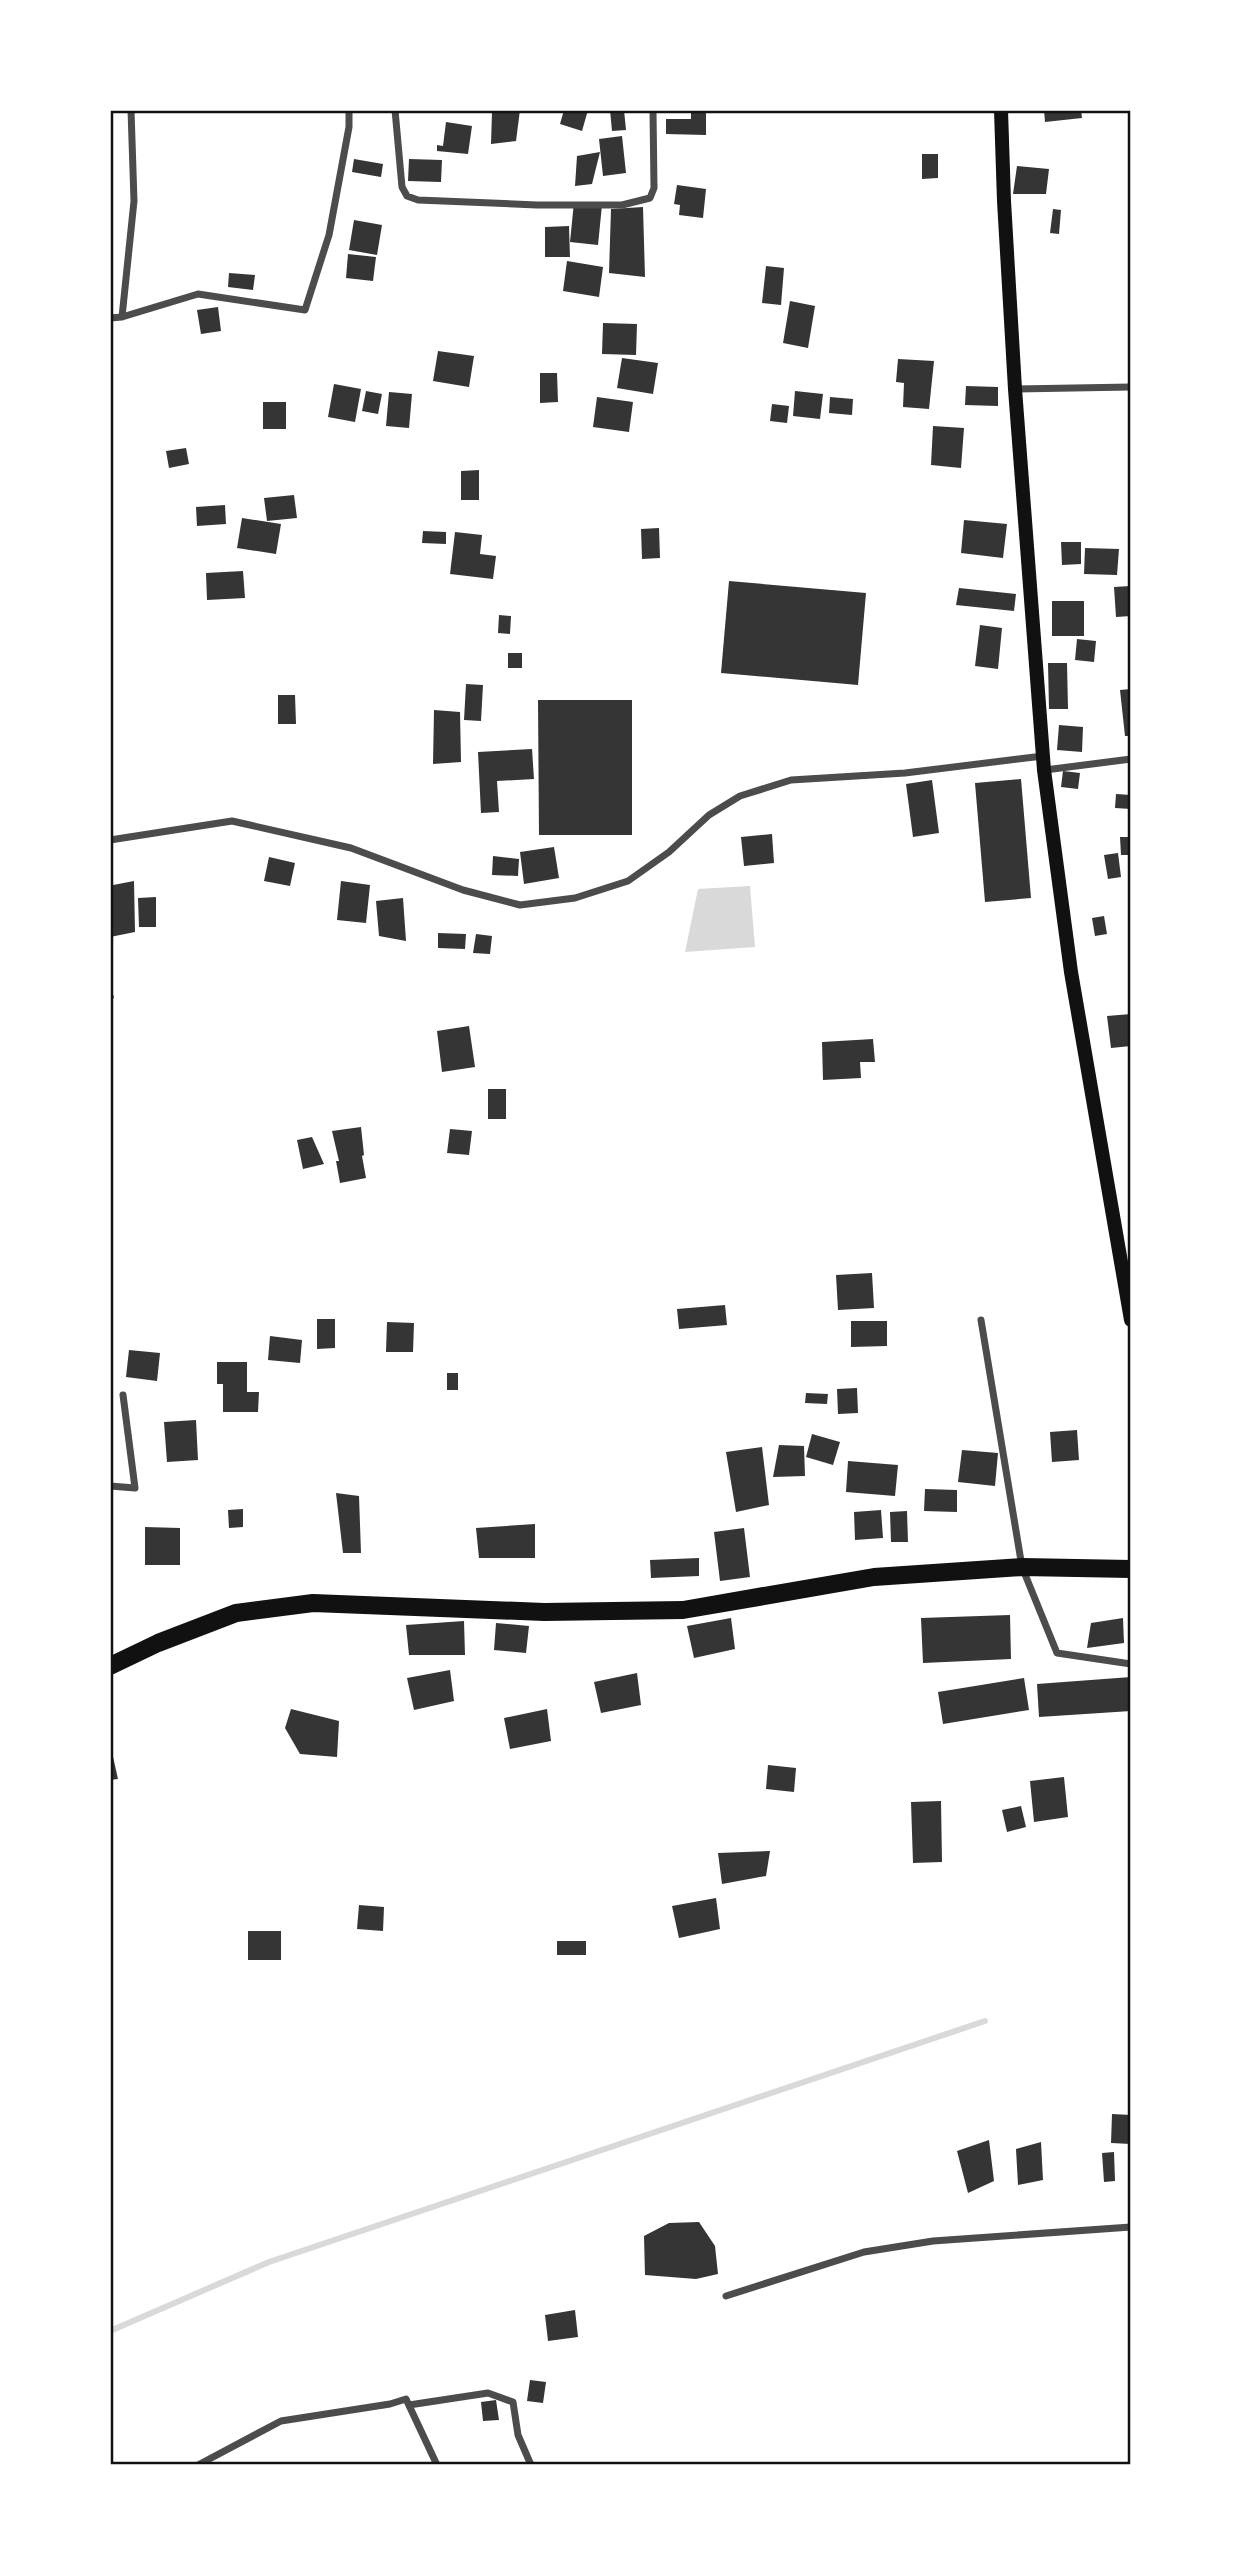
<svg xmlns="http://www.w3.org/2000/svg" width="1241" height="2575" font-family="'Open Sans',sans-serif">
<style>
.water{fill:#d9d9d9}
.lines{fill:none;stroke-linecap:round;stroke-linejoin:round}
.stream{stroke:#d9d9d9;stroke-width:6}
.building{fill:#353535}
.minor{stroke:#4c4c4c;stroke-width:7}
.secondary{stroke:#111;stroke-width:14}
.primary{stroke:#111;stroke-width:18}
.neatline{fill:none;stroke:#111;stroke-width:2.5}
</style>
<rect width="100%" height="100%" fill="#fff"/>
<path class="water" d="M 750,886 L 755,947 L 685,952 L 698,889 Z"/>
<g class="lines">
<path class="stream" d="M 110,2331 L 269,2262 L 985,2021"/>
</g>
<path class="building" d="M 520,110 L 516,141 L 491,144 L 492,112 Z
M 564,110 L 588,110 L 582,131 L 560,124 Z
M 610,110 L 624,110 L 626,130 L 612,131 Z
M 1044,110 L 1081,110 L 1082,118 L 1045,122 Z
M 691,113 L 706,113 L 706,135 L 666,134 L 666,119 L 691,119 Z
M 446,122 L 472,126 L 468,154 L 437,151 L 437,145 L 443,146 Z
M 622,136 L 626,173 L 603,176 L 599,139 Z
M 600,152 L 592,184 L 575,186 L 577,156 Z
M 922,154 L 938,154 L 938,178 L 922,179 Z
M 354,159 L 383,164 L 381,177 L 352,172 Z
M 409,159 L 442,160 L 441,182 L 408,181 Z
M 1017,166 L 1049,169 L 1046,194 L 1013,194 Z
M 677,185 L 706,189 L 703,218 L 679,215 L 680,205 L 674,204 Z
M 574,202 L 602,205 L 598,245 L 570,242 Z
M 643,207 L 645,277 L 609,273 L 611,209 Z
M 1053,209 L 1061,210 L 1059,234 L 1050,233 Z
M 354,220 L 382,225 L 377,255 L 349,250 Z
M 569,226 L 570,257 L 545,257 L 545,227 Z
M 348,254 L 376,257 L 373,281 L 346,278 Z
M 567,261 L 603,267 L 599,297 L 563,291 Z
M 766,266 L 784,268 L 781,305 L 762,303 Z
M 229,273 L 255,275 L 253,290 L 228,287 Z
M 790,301 L 815,306 L 808,348 L 783,343 Z
M 218,307 L 221,331 L 201,334 L 197,310 Z
M 603,323 L 637,324 L 636,355 L 602,354 Z
M 438,351 L 474,356 L 469,387 L 433,381 Z
M 622,358 L 658,363 L 653,394 L 617,388 Z
M 898,359 L 934,361 L 929,409 L 903,407 L 904,383 L 896,382 Z
M 540,373 L 557,373 L 558,402 L 540,403 Z
M 334,384 L 361,389 L 355,422 L 328,417 Z
M 966,386 L 998,387 L 998,406 L 965,405 Z
M 366,391 L 382,394 L 378,414 L 362,411 Z
M 795,391 L 823,394 L 820,419 L 793,416 Z
M 389,392 L 412,394 L 409,428 L 386,426 Z
M 597,397 L 633,402 L 629,432 L 593,427 Z
M 830,397 L 853,399 L 852,415 L 829,413 Z
M 263,402 L 286,402 L 286,429 L 263,429 Z
M 772,404 L 789,406 L 787,423 L 770,421 Z
M 933,426 L 964,428 L 961,468 L 931,465 Z
M 186,448 L 189,464 L 169,468 L 166,451 Z
M 479,470 L 479,500 L 461,500 L 461,471 Z
M 294,495 L 297,518 L 267,521 L 264,498 Z
M 225,505 L 226,524 L 197,526 L 196,507 Z
M 242,518 L 281,524 L 276,554 L 237,548 Z
M 964,520 L 1007,524 L 1003,558 L 961,553 Z
M 659,528 L 660,558 L 642,559 L 641,529 Z
M 423,531 L 446,532 L 446,544 L 422,543 Z
M 455,532 L 482,535 L 480,554 L 496,556 L 493,579 L 450,574 Z
M 1061,542 L 1081,542 L 1081,564 L 1062,565 Z
M 1085,548 L 1119,549 L 1117,575 L 1084,574 Z
M 243,571 L 245,598 L 207,600 L 206,573 Z
M 729,581 L 866,593 L 858,685 L 721,673 Z
M 1130,586 L 1131,616 L 1116,617 L 1114,587 Z
M 959,588 L 1016,594 L 1014,611 L 956,605 Z
M 1052,601 L 1084,601 L 1084,636 L 1052,636 Z
M 499,615 L 511,616 L 510,634 L 498,633 Z
M 980,625 L 1002,628 L 998,669 L 975,666 Z
M 1077,639 L 1096,641 L 1094,662 L 1075,660 Z
M 508,653 L 522,653 L 522,668 L 508,668 Z
M 1048,663 L 1067,663 L 1068,709 L 1049,709 Z
M 466,684 L 483,685 L 481,721 L 464,720 Z
M 1131,689 L 1131,736 L 1125,736 L 1120,690 Z
M 278,695 L 295,695 L 296,724 L 278,724 Z
M 538,700 L 632,700 L 632,835 L 539,835 Z
M 434,710 L 460,712 L 461,762 L 433,764 Z
M 1059,725 L 1083,727 L 1082,752 L 1057,750 Z
M 532,749 L 534,779 L 497,781 L 499,812 L 481,813 L 478,752 Z
M 1063,771 L 1080,773 L 1078,789 L 1061,787 Z
M 1021,779 L 1031,898 L 985,902 L 975,783 Z
M 932,780 L 939,833 L 913,837 L 906,784 Z
M 1116,794 L 1131,795 L 1131,809 L 1115,808 Z
M 772,834 L 774,863 L 744,866 L 741,837 Z
M 1120,837 L 1131,837 L 1131,855 L 1121,855 Z
M 554,847 L 559,878 L 524,884 L 520,852 Z
M 1118,853 L 1121,877 L 1108,879 L 1104,855 Z
M 493,856 L 519,859 L 518,876 L 492,875 Z
M 269,857 L 295,863 L 290,886 L 264,881 Z
M 110,880 L 113,885 L 134,881 L 135,932 L 110,937 Z
M 341,881 L 370,885 L 366,923 L 337,920 Z
M 156,897 L 156,927 L 139,927 L 138,898 Z
M 403,898 L 406,941 L 379,936 L 376,901 Z
M 1104,916 L 1107,934 L 1095,936 L 1092,918 Z
M 438,933 L 466,934 L 465,949 L 438,948 Z
M 476,934 L 492,936 L 490,954 L 473,953 Z
M 110,982 L 114,998 L 110,999 Z
M 1131,1014 L 1131,1046 L 1111,1048 L 1107,1016 Z
M 469,1026 L 475,1067 L 442,1072 L 437,1031 Z
M 873,1039 L 875,1062 L 860,1062 L 861,1078 L 823,1080 L 822,1042 Z
M 488,1089 L 506,1089 L 506,1119 L 488,1119 Z
M 361,1127 L 364,1155 L 362,1156 L 366,1178 L 340,1183 L 336,1161 L 339,1161 L 332,1131 Z
M 450,1129 L 472,1131 L 469,1155 L 447,1153 Z
M 312,1137 L 324,1164 L 303,1169 L 297,1140 Z
M 872,1273 L 874,1308 L 838,1310 L 836,1275 Z
M 725,1305 L 727,1325 L 679,1329 L 677,1309 Z
M 317,1319 L 335,1319 L 335,1348 L 317,1349 Z
M 851,1321 L 887,1321 L 887,1346 L 851,1347 Z
M 387,1322 L 414,1323 L 413,1352 L 386,1352 Z
M 270,1336 L 302,1340 L 300,1363 L 268,1360 Z
M 129,1350 L 160,1353 L 157,1381 L 126,1377 Z
M 217,1362 L 247,1362 L 247,1392 L 259,1392 L 258,1412 L 223,1412 L 223,1384 L 217,1384 Z
M 447,1373 L 458,1373 L 458,1390 L 447,1390 Z
M 857,1388 L 858,1413 L 838,1414 L 837,1389 Z
M 806,1393 L 828,1394 L 827,1404 L 805,1403 Z
M 196,1420 L 198,1460 L 167,1462 L 164,1422 Z
M 1077,1430 L 1079,1460 L 1052,1462 L 1050,1432 Z
M 812,1434 L 840,1442 L 833,1465 L 806,1457 Z
M 779,1445 L 804,1446 L 805,1476 L 773,1477 Z
M 762,1447 L 769,1505 L 736,1512 L 726,1452 Z
M 962,1450 L 998,1453 L 995,1486 L 958,1482 Z
M 848,1461 L 898,1465 L 895,1496 L 846,1492 Z
M 925,1489 L 957,1490 L 957,1512 L 924,1511 Z
M 336,1493 L 359,1496 L 361,1553 L 343,1553 Z
M 243,1509 L 243,1527 L 229,1528 L 228,1510 Z
M 881,1510 L 883,1538 L 855,1540 L 854,1512 Z
M 907,1511 L 908,1542 L 891,1542 L 890,1512 Z
M 535,1524 L 535,1558 L 479,1558 L 476,1528 Z
M 145,1527 L 180,1528 L 180,1565 L 145,1565 Z
M 744,1528 L 750,1577 L 720,1581 L 714,1532 Z
M 699,1558 L 699,1576 L 651,1578 L 650,1560 Z
M 1010,1615 L 1011,1659 L 923,1663 L 921,1618 Z
M 731,1618 L 735,1649 L 694,1658 L 687,1626 Z
M 1123,1618 L 1124,1643 L 1087,1648 L 1091,1623 Z
M 464,1621 L 465,1655 L 409,1655 L 406,1625 Z
M 496,1623 L 529,1626 L 526,1653 L 494,1650 Z
M 450,1670 L 454,1701 L 414,1710 L 407,1678 Z
M 637,1673 L 641,1705 L 601,1713 L 594,1682 Z
M 1131,1677 L 1131,1711 L 1039,1717 L 1037,1684 Z
M 1024,1678 L 1029,1710 L 943,1724 L 938,1692 Z
M 291,1709 L 339,1721 L 337,1757 L 300,1754 L 285,1728 Z
M 547,1709 L 551,1741 L 510,1749 L 504,1718 Z
M 110,1743 L 118,1779 L 110,1780 Z
M 768,1765 L 796,1768 L 794,1792 L 766,1789 Z
M 1064,1777 L 1068,1817 L 1034,1822 L 1030,1781 Z
M 941,1801 L 942,1862 L 913,1863 L 911,1802 Z
M 1021,1806 L 1026,1827 L 1007,1832 L 1002,1810 Z
M 770,1851 L 766,1876 L 722,1884 L 718,1853 Z
M 716,1898 L 720,1929 L 679,1938 L 672,1906 Z
M 359,1905 L 384,1907 L 383,1931 L 357,1929 Z
M 248,1931 L 281,1931 L 281,1960 L 248,1960 Z
M 557,1941 L 586,1941 L 586,1955 L 557,1955 Z
M 1112,2114 L 1131,2115 L 1131,2144 L 1111,2143 Z
M 989,2140 L 994,2181 L 968,2193 L 957,2151 Z
M 1041,2142 L 1043,2180 L 1018,2185 L 1016,2149 Z
M 1114,2152 L 1115,2181 L 1104,2182 L 1102,2153 Z
M 699,2222 L 715,2246 L 718,2274 L 696,2279 L 645,2275 L 644,2236 L 669,2223 Z
M 575,2310 L 578,2337 L 548,2341 L 545,2315 Z
M 530,2380 L 546,2382 L 543,2403 L 527,2401 Z
M 496,2400 L 499,2420 L 483,2421 L 481,2402 Z"/>
<g class="lines">
<path class="minor" d="M 131,110 L 134,201 L 122,317 L 198,294 L 305,310 L 329,235 L 349,127 L 349,110
M 395,110 L 402,187 L 407,196 L 418,200 L 537,205 L 622,205 L 650,198 L 654,188 L 653,110
M 110,318 L 122,317
M 1016,389 L 1131,387
M 1045,770 L 1131,759
M 110,840 L 232,821 L 351,848 L 463,890 L 520,905 L 575,898 L 628,881 L 669,852 L 709,815 L 740,796 L 791,780 L 905,773 L 1043,756
M 981,1320 L 1022,1567 L 1057,1653 L 1131,1664
M 110,1486 L 135,1488 L 123,1395
M 726,2296 L 864,2252 L 933,2241 L 1131,2227
M 409,2405 L 488,2393 L 513,2402 L 518,2435 L 531,2465
M 198,2465 L 281,2421 L 390,2404 L 406,2399 L 437,2465"/>
<path class="secondary" d="M 1001,110 L 1004,201 L 1015,389 L 1044,770 L 1071,972 L 1131,1320"/>
<path class="primary" d="M 110,1666 L 158,1643 L 236,1613 L 313,1603 L 544,1612 L 683,1610 L 874,1577 L 1022,1567 L 1131,1569"/>
</g>
<rect width="1241" height="2575" fill="none" stroke="#ffffff" stroke-width="224"/>
<rect x="112" y="112" width="1017" height="2351" class="neatline"/>
</svg>
